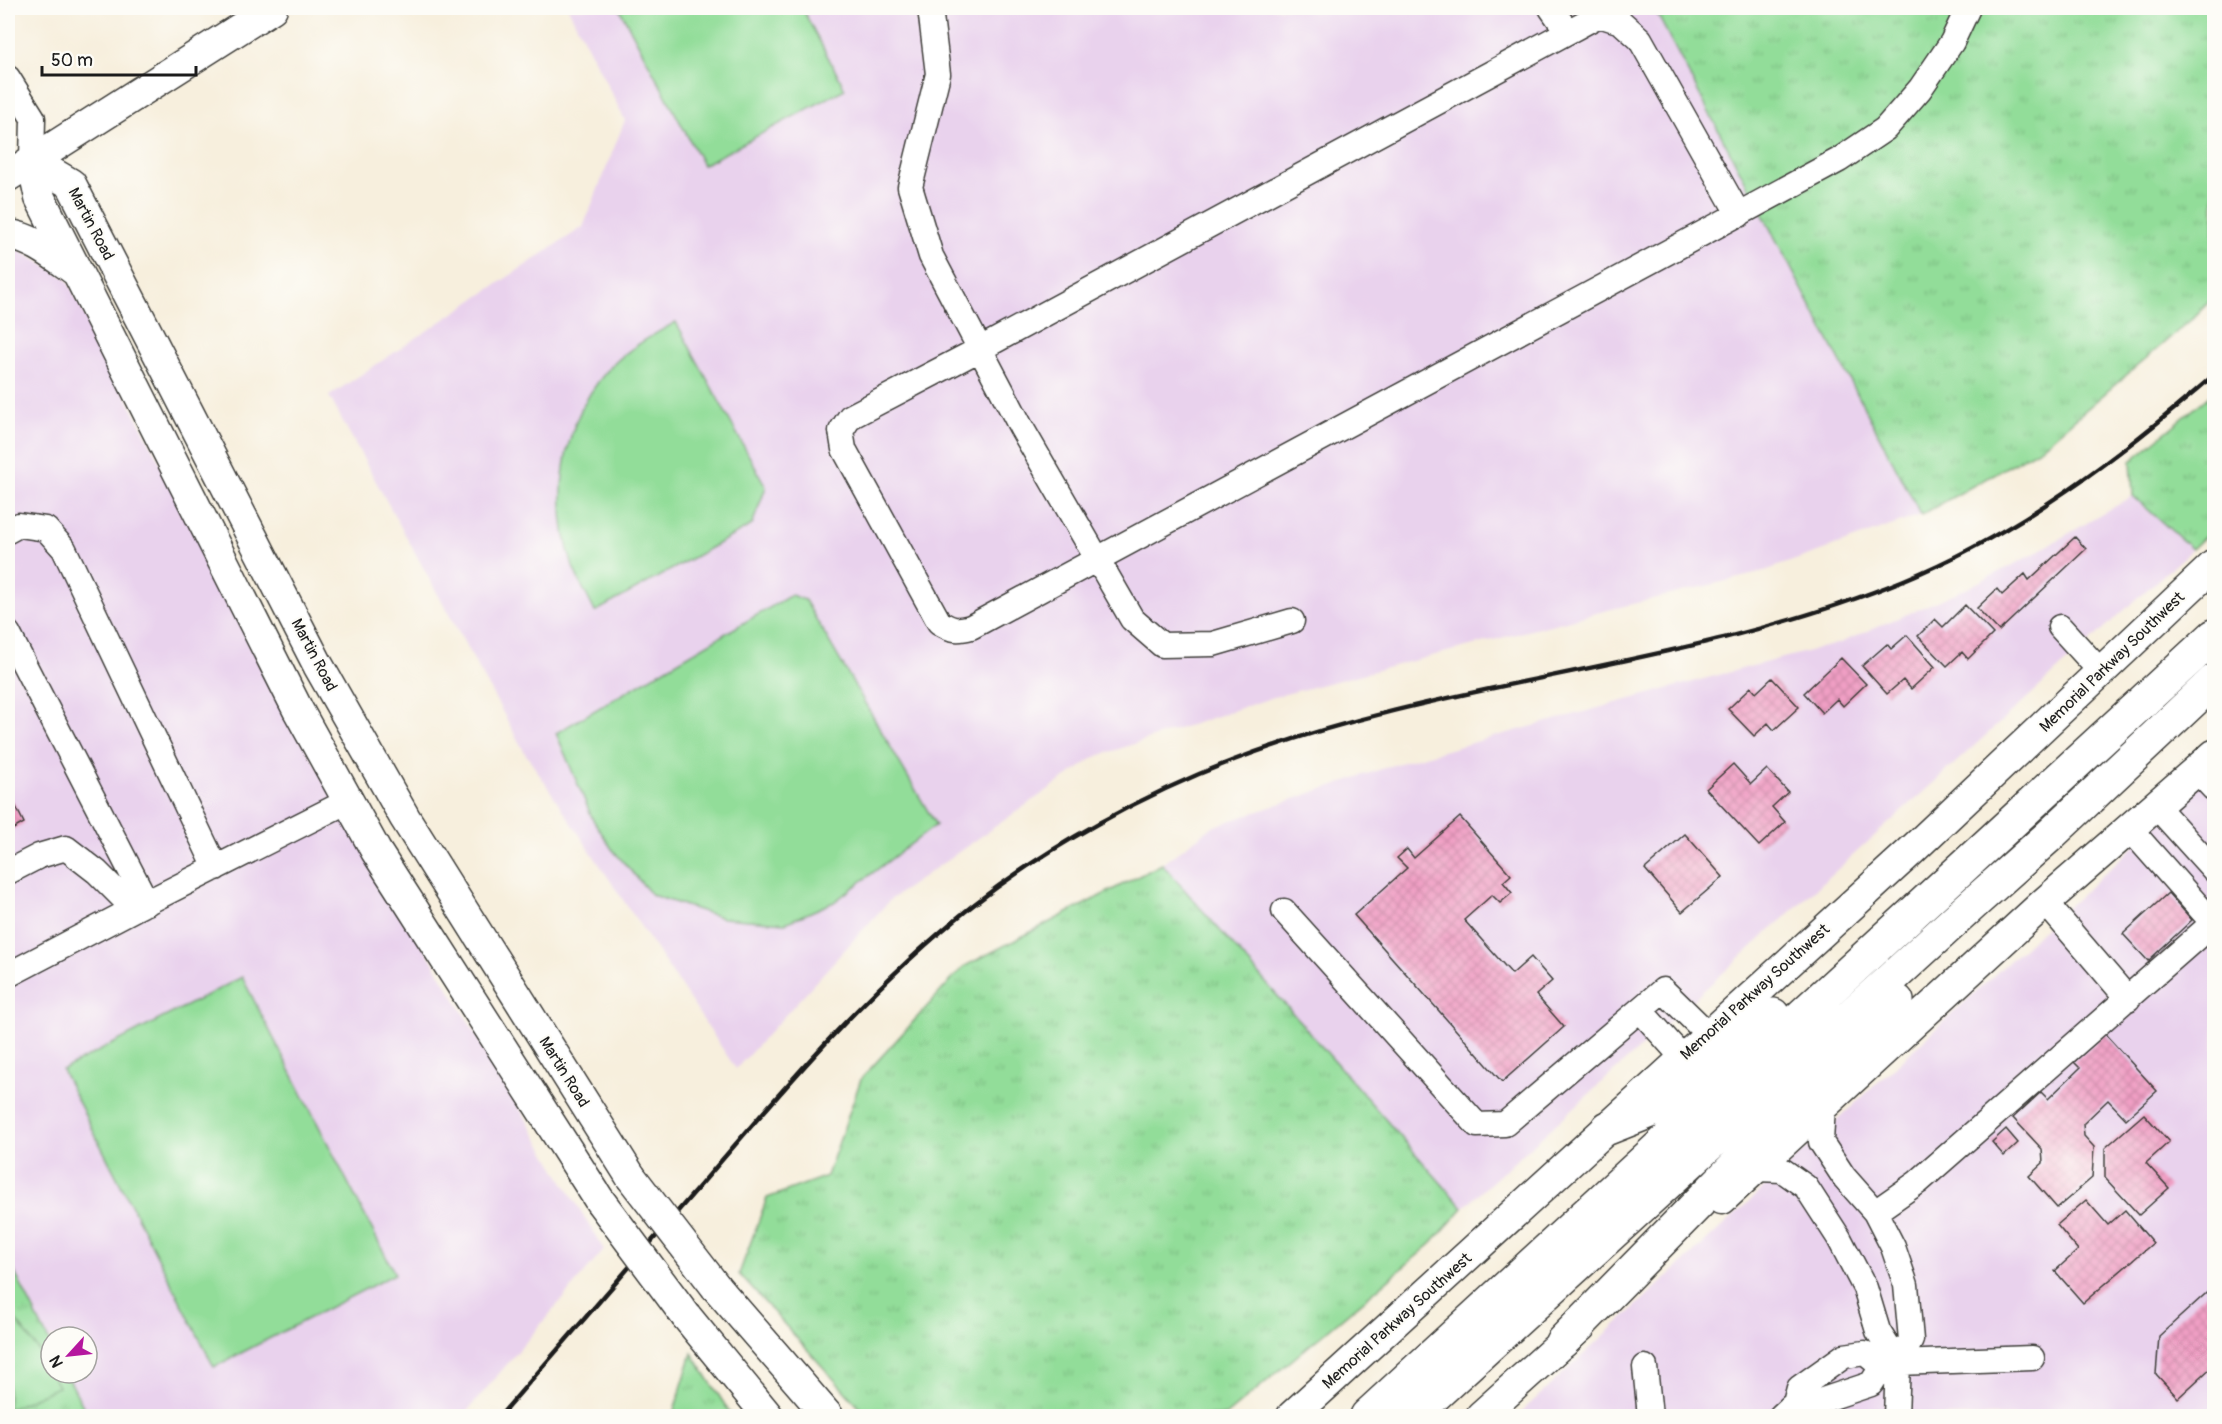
<svg xmlns="http://www.w3.org/2000/svg" width="2222" height="1424" font-family="Pangolin,sans-serif">
<style>
.built{fill:#e9d2ed}
.grass{fill:url(#grass-tufts);stroke:#577c5a;stroke-width:1.5}
.garden{fill:#92dd99;stroke:#577c5a;stroke-width:1.5}
.building{fill:url(#building-cross-hatch)}
.lines{fill:none;stroke-linecap:round;stroke-linejoin:round}
.minor-casing{stroke:#3d3c39;stroke-width:27}
.major-casing{stroke:#3d3c39;stroke-width:33}
.highway-casing{stroke:#3d3c39;stroke-width:36}
.minor{stroke:#fff;stroke-width:24}
.major{stroke:#fff;stroke-width:30}
.highway{stroke:#fff;stroke-width:33}
.rail{stroke:#1c1c1c;stroke-width:4.5}
.major-bridge-casing{stroke:#3d3c39;stroke-width:33;stroke-linecap:butt}
.major-bridge{stroke:#fff;stroke-width:30}
.labels{text-anchor:middle;dominant-baseline:central;stroke-width:4.5;stroke-linejoin:round;paint-order:stroke}
.street-label{font-size:16px;fill:#1c1c1c;stroke:#fdfcf7}
</style>
<defs>
<pattern id="grass-tufts" width="24" height="20" patternUnits="userSpaceOnUse" patternTransform="scale(1.5)"><rect width="24" height="20" fill="#92dd99"/><path d="M3 7l-1-3M5 7V3M7 7l1-3M15 17l-1-3M17 17v-4M19 17l1-3" fill="none" stroke="#7dbd83"/></pattern>
<pattern id="building-cross-hatch" width="8" height="8" patternUnits="userSpaceOnUse" patternTransform="scale(1.5)"><rect width="8" height="8" fill="#f09fc4"/><path d="M0 0l8 8M0 8l8-8" fill="none" stroke="#cd88a8"/></pattern>
</defs>
<rect width="100%" height="100%" fill="#fdfcf7"/>
<filter id="ink" filterUnits="userSpaceOnUse"><feTurbulence type="fractalNoise" baseFrequency=".0167" numOctaves="2"/><feDisplacementMap in="SourceGraphic" scale="12" xChannelSelector="R" yChannelSelector="G"/><feConvolveMatrix kernelMatrix="1 2 1 2 8 2 1 2 1" color-interpolation-filters="sRGB"/></filter>
<filter id="wash" filterUnits="userSpaceOnUse"><feTurbulence type="fractalNoise" baseFrequency=".008" numOctaves="4" result="noise"/><feDisplacementMap in="SourceGraphic" scale="24" xChannelSelector="R" yChannelSelector="G"/><feGaussianBlur stdDeviation="1.35" result="paint"/><feColorMatrix in="noise" values="0 0 0 0 0 0 0 0 0 0 0 0 0 0 0 0 0 1.4 0 .05"/><feComposite in="paint" operator="in"/></filter>
<g filter="url(#wash)">
<rect width="100%" height="100%" fill="#f7efdd"/>
<path class="built" d="M 568,8 L 1654,8 L 1921,515 L 1759,573 L 1608,610 L 1274,697 L 1095,757 L 890,900 L 736,1069 L 525,753 L 329,396 L 583,227 L 625,120 Z
M 8,244 L 66,278 L 300,738 L 604,1250 L 463,1416 L 88,1416 L 66,1373 L 87,1373 L 87,1337 L 51,1337 L 51,1345 L 8,1259 Z
M 2133,496 L 2192,549 L 1463,1208 L 1162,864 L 1212,827 L 1396,764 L 1681,685 L 1840,643 L 1965,589 L 2032,555 Z
M 2214,772 L 2214,1416 L 1517,1416 L 2149,832 Z"/>
<path class="grass" d="M 1654,8 L 2214,8 L 2214,297 L 2192,319 L 2041,448 L 1921,515 Z
M 2214,392 L 2214,528 L 2192,549 L 2133,496 L 2131,461 Z
M 1162,864 L 1463,1208 L 1431,1244 L 1225,1416 L 867,1416 L 739,1274 L 767,1198 L 827,1176 L 861,1079 L 963,967 Z
M 8,1259 L 51,1345 L 51,1373 L 66,1373 L 88,1416 L 8,1416 Z
M 692,1353 L 732,1416 L 670,1416 L 674,1411 Z"/>
<path class="garden" d="M 619,8 L 802,8 L 845,89 L 703,165 Z
M 676,322 L 766,487 L 752,525 L 595,612 C 588,597 579,582 573,567 C 551,503 561,424 606,372 C 625,350 651,336 676,322 Z
M 791,595 L 805,600 L 936,825 L 834,902 L 785,923 L 723,918 L 652,895 L 612,849 L 593,820 L 556,733 Z
M 242,977 L 395,1274 L 214,1367 L 62,1070 Z
M 8,1312 C 31,1337 44,1357 58,1387 L 8,1410 Z"/>
<g id="blocks">
<path class="building" d="M 2075,537 L 2086,549 L 1999,631 L 1977,608 L 1997,589 L 2002,595 L 2025,574 L 2029,580 Z
M 1965,605 L 1993,634 L 1968,659 L 1962,652 L 1947,666 L 1918,636 L 1935,619 L 1943,627 Z
M 1907,635 L 1935,667 L 1911,689 L 1903,680 L 1887,694 L 1862,666 L 1887,644 L 1891,649 Z
M 1841,658 L 1866,684 L 1843,706 L 1837,699 L 1822,713 L 1804,693 Z
M 1772,678 L 1799,707 L 1774,730 L 1768,723 L 1754,736 L 1728,709 L 1751,687 L 1756,693 Z
M 1733,764 L 1751,784 L 1767,769 L 1788,792 L 1772,807 L 1785,822 L 1759,846 L 1706,789 Z
M 8,791 L 24,823 L 8,832 Z
M 1460,817 L 1511,875 L 1503,882 L 1512,893 L 1500,903 L 1492,895 L 1464,920 L 1512,974 L 1531,957 L 1552,981 L 1536,995 L 1564,1027 L 1502,1082 L 1354,915 L 1407,868 L 1397,858 L 1407,849 L 1414,858 Z
M 1685,834 L 1723,877 L 1682,912 L 1645,869 Z
M 2168,893 L 2192,920 L 2148,961 L 2123,934 Z
M 2105,1034 L 2157,1091 L 2126,1119 L 2108,1100 L 2083,1124 L 2084,1136 L 2094,1147 L 2092,1178 L 2057,1208 L 2029,1176 L 2043,1163 L 2042,1149 L 2013,1118 L 2041,1092 L 2048,1099 L 2080,1068 L 2074,1062 Z
M 2144,1114 L 2169,1142 L 2146,1163 L 2169,1188 L 2139,1215 L 2105,1178 L 2105,1148 Z
M 2006,1129 L 2018,1143 L 2004,1156 L 1992,1142 Z
M 2086,1200 L 2108,1225 L 2125,1210 L 2153,1243 L 2083,1303 L 2055,1271 L 2078,1250 L 2057,1225 Z
M 2213,1287 L 2214,1289 L 2214,1365 L 2178,1398 L 2156,1374 L 2159,1336 Z"/>
</g>
</g>
<g filter="url(#ink)">
<use href="#blocks" fill-opacity="0" stroke="#3d3c39" stroke-width="1.5"/>
<g class="lines">
<g class="minor-casing">
<path id="minor" d="M 930,8 L 938,74 L 910,187 L 931,256 L 1021,427 L 1132,619 L 1162,645 L 1213,644 L 1292,621
M 1551,8 L 1567,31
M 8,78 L 33,118 L 32,161
M 1739,215 L 1640,39 L 1621,22 L 1599,15 L 980,349 L 850,417 L 841,431 L 844,449 L 939,622 C 951,630 957,631 971,627 L 1839,160 L 1885,129 L 1920,89 L 1952,42 L 1968,8
M 8,531 L 19,525 L 46,529 L 64,549 L 216,868
M 2060,627 L 2102,673
M 8,633 L 147,903
M 2197,771 L 2214,789
M 2157,807 L 2214,870
M 8,872 L 39,856 L 66,848 L 97,872 L 134,909 L 348,801
M 2045,902 L 2128,999
M 1284,911 L 1477,1125 L 1505,1124 L 1663,990 L 1709,1035
M 8,975 L 134,909
M 1640,1010 L 1683,1058
M 1823,1105 L 1821,1142 L 1844,1177 L 1875,1212 L 1893,1247 L 1906,1285 L 1911,1340 L 1898,1363 L 1896,1416
M 1756,1169 L 1782,1170 L 1806,1187 L 1839,1238 L 1865,1288 L 1878,1331 L 1898,1363
M 1875,1212 L 1918,1182 L 2213,923 L 2130,829
M 1645,1367 L 1650,1416
M 1795,1403 L 1811,1404 L 1871,1384 L 1882,1367 L 1898,1363 L 2032,1358
M 1781,1416 L 1795,1403 L 1799,1388 L 1844,1356 L 1865,1353 L 1882,1367"/>
</g>
<g class="major-casing">
<path id="major" d="M 32,161 L 40,198 L 298,710 L 376,851 L 600,1201
M 32,161 L 71,184 L 318,665 L 405,818 L 631,1177
M 8,176 L 272,8
M 8,235 C 32,237 56,257 76,271
M 1722,1199 L 2045,902 L 2214,755
M 716,1287 L 828,1416
M 686,1316 L 768,1416
M 1292,1416 L 1910,852 L 2214,565
M 1481,1416 L 1581,1326"/>
</g>
<g class="highway-casing">
<path id="highway" d="M 1608,1128 L 1651,1111 L 1773,1015
M 1562,1342 L 1897,1001
M 1367,1416 L 2214,636
M 1412,1416 L 1975,902 L 2048,837 L 2214,681"/>
</g>
<use href="#minor" class="minor"/>
<use href="#major" class="major"/>
<use href="#highway" class="highway"/>
<path class="rail" d="M 500,1416 C 568,1338 636,1259 704,1181 C 787,1084 871,986 972,906 C 1046,848 1144,794 1234,760 C 1450,677 1689,669 1904,580 C 2019,533 2121,456 2214,375"/>
<g class="major-bridge-casing">
<path id="major-bridge" d="M 631,1177 L 716,1287
M 600,1201 L 686,1316"/>
</g>
<use href="#major-bridge" class="major-bridge"/>
</g>
</g>
<g class="labels">
<g class="street-label">
<text transform="translate(91 224) rotate(62)">Martin Road</text>
<text transform="translate(314 655) rotate(62)">Martin Road</text>
<text transform="translate(2112 662) rotate(-44)">Memorial Parkway Southwest</text>
<text transform="translate(1755 992) rotate(-42)">Memorial Parkway Southwest</text>
<text transform="translate(564 1072) rotate(58)">Martin Road</text>
<text transform="translate(1397 1321) rotate(-42)">Memorial Parkway Southwest</text>
</g>
</g>
<rect width="2222" height="1424" fill="none" stroke="#fdfcf7" stroke-width="30"/>
<g transform="translate(69 1355) rotate(243)"><circle r="28" fill="#fdfcf7" stroke="#a3a29f" stroke-width="1.5"/>
<path d="M0-4.5L10 22L0 15L-10 22Z" fill="#b5179e"/>
<text y="-9" font-size="16" font-weight="bold" text-anchor="middle" fill="#1c1c1c">N</text>
</g>
<path d="M42 66v9h154v-9" fill="none" stroke="#1c1c1c" stroke-width="3"/>
<text x="51" y="66" font-size="18" fill="#1c1c1c" stroke="#fdfcf7" stroke-width="4.5" paint-order="stroke">50 m</text>
</svg>
